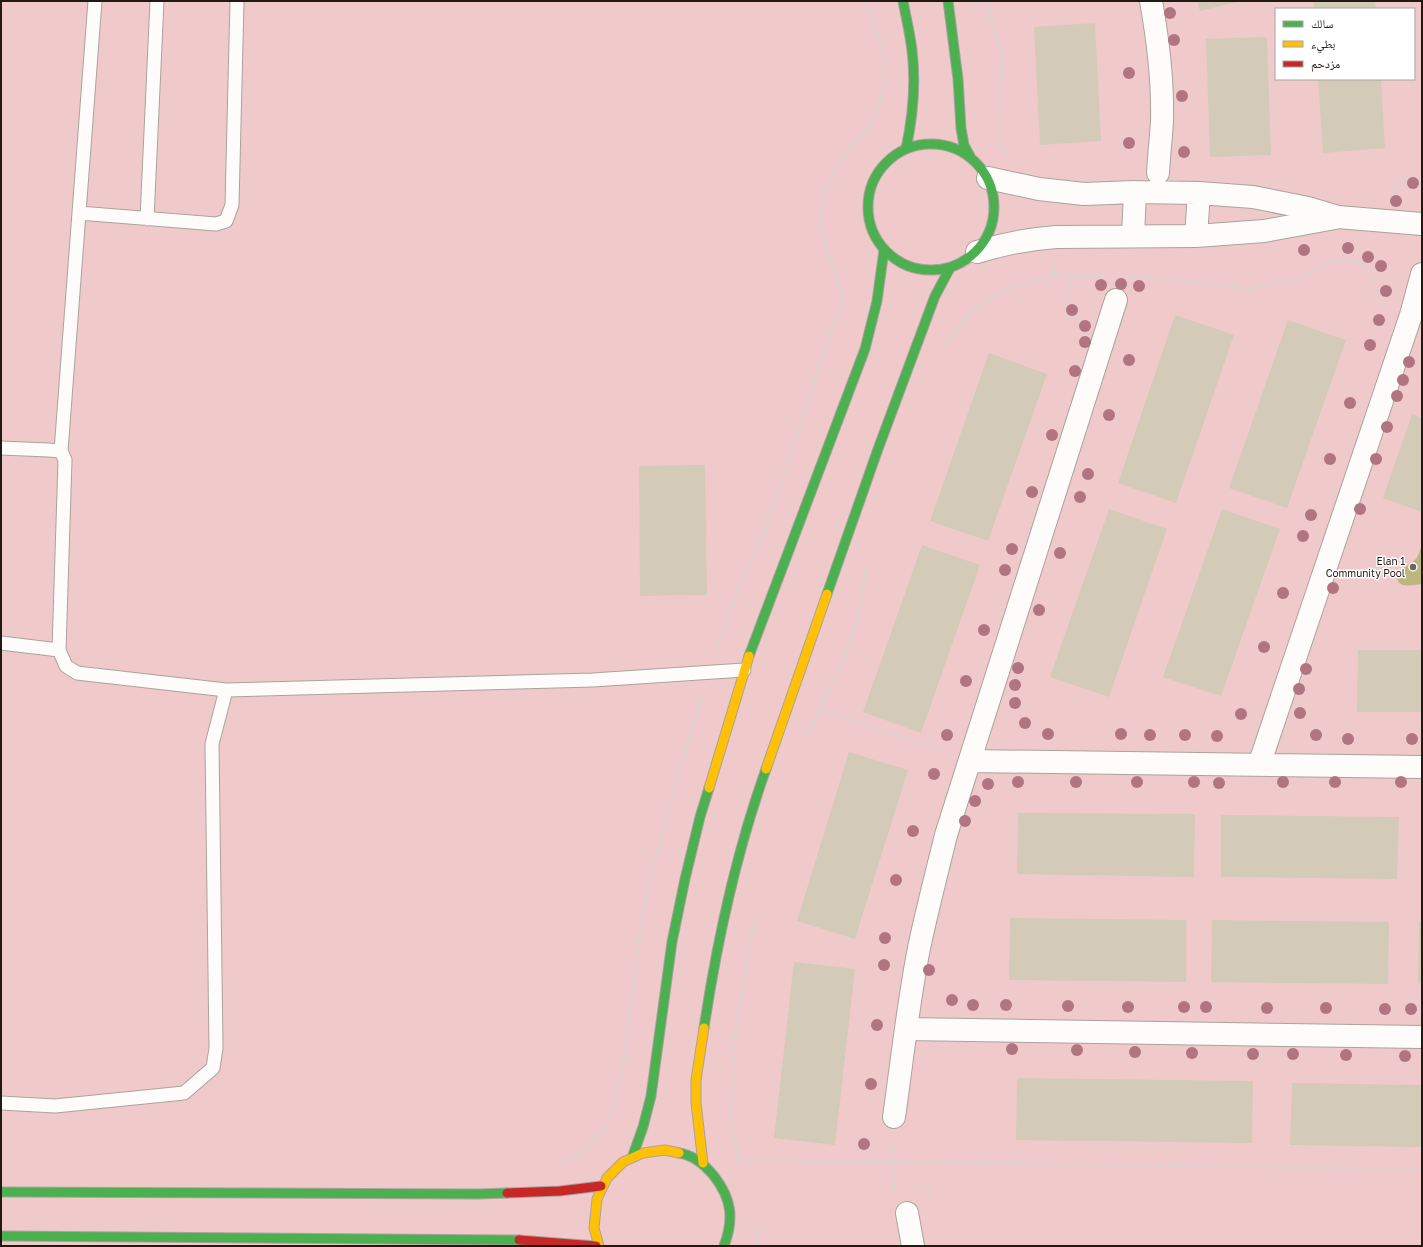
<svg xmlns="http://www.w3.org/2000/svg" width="1423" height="1247" font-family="'Golos Text','Noto Naskh Arabic',sans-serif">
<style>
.green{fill:#f0caca;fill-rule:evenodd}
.water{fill:#bbb77e}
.building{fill:#d4cab8}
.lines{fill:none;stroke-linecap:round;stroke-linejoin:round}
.lane-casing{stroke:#aba29c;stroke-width:15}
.street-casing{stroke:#aba29c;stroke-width:24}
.fast-casing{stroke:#aba29c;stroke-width:11}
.slow-casing{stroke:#aba29c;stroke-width:11}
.jam-casing{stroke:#aba29c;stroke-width:11}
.path{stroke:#d7d4d2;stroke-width:2.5;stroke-dasharray:3 2;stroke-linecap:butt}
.lane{stroke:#fefcfb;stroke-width:13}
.street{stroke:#fefcfb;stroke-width:22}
.fast{stroke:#4caf50;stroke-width:9}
.slow{stroke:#ffc107;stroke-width:9}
.jam{stroke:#c62828;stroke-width:9}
.tree{fill:#b07581}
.poi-dot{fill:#6d645d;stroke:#fff;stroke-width:1.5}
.labels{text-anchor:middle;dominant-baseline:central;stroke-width:3;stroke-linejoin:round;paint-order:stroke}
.poi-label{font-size:10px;fill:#221912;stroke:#fff;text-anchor:end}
</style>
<rect width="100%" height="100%" fill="#f7eee7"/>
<path class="green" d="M 1,1 L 1422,1 L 1422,1246 L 1,1246 ZM 1276,9 L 1414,9 L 1414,79 L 1276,79 Z"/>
<path class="water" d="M 1422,544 L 1422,584 C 1410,585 1396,590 1397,573 C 1403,567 1411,564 1416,559 C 1419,555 1420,549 1422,544 Z"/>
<path class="building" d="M 1197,1 L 1237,1 L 1237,2 L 1200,11 Z
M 1313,1 L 1375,1 L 1376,9 L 1314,9 Z
M 1095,23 L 1101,141 L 1040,145 L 1034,27 Z
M 1267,37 L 1271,155 L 1210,157 L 1206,39 Z
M 1318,79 L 1381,79 L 1385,148 L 1323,153 Z
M 1175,315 L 1234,335 L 1176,503 L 1118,483 Z
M 1288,320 L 1346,340 L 1287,508 L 1229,488 Z
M 989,353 L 1047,374 L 988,541 L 930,521 Z
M 1412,414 L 1422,418 L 1422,512 L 1383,498 Z
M 705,465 L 707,595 L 640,596 L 639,466 Z
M 1109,509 L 1167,529 L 1109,697 L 1050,677 Z
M 1222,509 L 1280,529 L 1221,696 L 1163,677 Z
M 922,545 L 980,565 L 921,733 L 863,712 Z
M 1358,650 L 1422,650 L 1422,712 L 1357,712 Z
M 849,752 L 908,770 L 855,939 L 797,921 Z
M 1018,813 L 1195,814 L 1194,877 L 1017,874 Z
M 1221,815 L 1399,817 L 1397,879 L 1221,877 Z
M 1010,918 L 1186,920 L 1186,982 L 1009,980 Z
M 1212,920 L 1389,922 L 1388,984 L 1211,982 Z
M 1419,922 L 1422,922 L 1422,984 L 1418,983 Z
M 794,962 L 855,969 L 835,1145 L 774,1138 Z
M 1017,1078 L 1253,1081 L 1252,1143 L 1016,1140 Z
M 1292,1083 L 1422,1085 L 1422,1147 L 1290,1145 Z"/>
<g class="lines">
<g class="lane-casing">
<path id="lane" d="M 79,213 L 216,224 L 226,221 L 232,205 L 237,1
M 147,219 L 157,1
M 1,448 L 48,450 L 61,451 L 65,460 L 59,650 L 66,666 L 77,673 L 226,690 L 593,680 L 744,670
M 61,451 L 95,1
M 1,643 L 59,650
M 1,1103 L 55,1106 L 184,1093 L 213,1068 L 216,1048 L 212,744 L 226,690"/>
</g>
<g class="street-casing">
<path id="street" d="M 1151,1 C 1158,40 1163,80 1162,121 C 1161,138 1159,155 1158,173
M 988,178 L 1039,189 L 1084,194 L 1135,192 L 1199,193 L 1253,197 L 1308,208 L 1338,217 L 1422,224
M 1133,236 L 1135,192
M 1196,236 L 1199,193
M 977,252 C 1003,244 1029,239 1056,237 L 1196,236 L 1264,231 L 1335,218
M 970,761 L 1422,767
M 1259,765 L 1411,315 L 1422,274
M 906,1029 L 1422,1037
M 894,1117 C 902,1061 908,1004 919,948 C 927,910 937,872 946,835 L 1116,300
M 907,1213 L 913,1246"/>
</g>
<g class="fast-casing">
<path id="fast" d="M 903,1 C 906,17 910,34 912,50 C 916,83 913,116 906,149
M 948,1 L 958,79 L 961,128 L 964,145 L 971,158
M868 207a63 63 0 1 1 126 0a63 63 0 1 1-126 0Z
M 827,594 L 878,449 L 935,296 L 950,268
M 749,656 L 865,349 L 877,301 L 884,250
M 704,1028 C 717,941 736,853 766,769
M 679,1153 C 693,1155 705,1165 714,1176 C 732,1199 734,1219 724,1246
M 633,1155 L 643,1127 L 651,1096 L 672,942 L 685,879 L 700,817 L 709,788
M 1,1192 L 479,1194 L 507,1193
M 1,1236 L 519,1240"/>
</g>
<g class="slow-casing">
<path id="slow" d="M 766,769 L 827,594
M 709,788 L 749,656
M 703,1163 L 696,1103 L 696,1080 L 704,1028
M 599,1246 L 594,1228 L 597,1199 L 607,1178 L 623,1162 L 643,1153 L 665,1150 L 679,1153"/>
</g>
<g class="jam-casing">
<path id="jam" d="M 507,1193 L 560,1191 L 601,1186
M 519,1240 L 596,1246"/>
</g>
<path class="path" d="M 987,1 L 1002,56 L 1000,106 L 1001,146 L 1006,155
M 974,4 L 986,1
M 1392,194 L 1407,177 L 1422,180
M 1054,275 L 1054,263
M 1071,275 L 1066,315 L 1082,321
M 1128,276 L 1145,277 L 1249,289 L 1296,279 L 1329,263 L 1351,259 L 1371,270 L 1379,303 L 1386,306
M 946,345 L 969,312 L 1010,287 L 1054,275 L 1103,276
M 716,650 L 739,585 L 765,531 L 842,301 L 837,275 L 828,254 L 821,227 L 824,194 L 836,168 L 849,150 L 876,116 L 884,83 L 885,61 L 875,29 L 865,1
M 819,709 L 945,752
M 807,735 L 819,709 L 840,667 L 855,625 L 862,593 L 865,569
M 893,1143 L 892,1162 L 895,1190
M 738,1160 L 1422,1169
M 562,1163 L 583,1152 L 605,1129 L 616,1098 L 622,1071 L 644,905 L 672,797 L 702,695
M 739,1163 L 731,1123 L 734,1041 L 753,922
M 917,1189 L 929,1188 L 931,1200
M 756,1246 L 758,1235 L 757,1229"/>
<use href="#lane" class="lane"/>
<use href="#street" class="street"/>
<use href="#fast" class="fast"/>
<use href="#slow" class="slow"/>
<use href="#jam" class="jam"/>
</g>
<g class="tree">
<circle cx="1170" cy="13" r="6"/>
<circle cx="1174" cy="40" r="6"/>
<circle cx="1129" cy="73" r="6"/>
<circle cx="1182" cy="96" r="6"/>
<circle cx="1129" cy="143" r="6"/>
<circle cx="1184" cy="152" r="6"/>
<circle cx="1413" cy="183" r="6"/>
<circle cx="1396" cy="201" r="6"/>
<circle cx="1348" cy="248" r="6"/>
<circle cx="1304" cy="250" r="6"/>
<circle cx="1368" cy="257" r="6"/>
<circle cx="1381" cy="266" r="6"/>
<circle cx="1121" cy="284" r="6"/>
<circle cx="1101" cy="285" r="6"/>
<circle cx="1139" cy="286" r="6"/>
<circle cx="1386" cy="291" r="6"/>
<circle cx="1072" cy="310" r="6"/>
<circle cx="1379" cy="320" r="6"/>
<circle cx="1085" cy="326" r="6"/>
<circle cx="1085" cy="342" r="6"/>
<circle cx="1370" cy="345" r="6"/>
<circle cx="1129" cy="360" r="6"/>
<circle cx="1409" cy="362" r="6"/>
<circle cx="1075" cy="371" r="6"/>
<circle cx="1403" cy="380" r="6"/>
<circle cx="1397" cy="396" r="6"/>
<circle cx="1350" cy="403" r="6"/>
<circle cx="1109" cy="415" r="6"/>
<circle cx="1387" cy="427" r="6"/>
<circle cx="1052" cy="435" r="6"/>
<circle cx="1330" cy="459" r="6"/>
<circle cx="1376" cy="459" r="6"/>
<circle cx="1088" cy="474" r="6"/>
<circle cx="1032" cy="492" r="6"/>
<circle cx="1080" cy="497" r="6"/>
<circle cx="1360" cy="509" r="6"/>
<circle cx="1311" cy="515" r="6"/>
<circle cx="1303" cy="536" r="6"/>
<circle cx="1012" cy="549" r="6"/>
<circle cx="1060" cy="553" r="6"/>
<circle cx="1005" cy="570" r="6"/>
<circle cx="1333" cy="588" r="6"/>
<circle cx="1283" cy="593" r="6"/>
<circle cx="1039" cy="610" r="6"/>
<circle cx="984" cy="630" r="6"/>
<circle cx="1264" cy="647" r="6"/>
<circle cx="1018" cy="668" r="6"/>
<circle cx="1306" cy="669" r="6"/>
<circle cx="966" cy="681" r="6"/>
<circle cx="1015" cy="685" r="6"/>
<circle cx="1299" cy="689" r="6"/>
<circle cx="1015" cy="703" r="6"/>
<circle cx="1300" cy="713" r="6"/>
<circle cx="1241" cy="714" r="6"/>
<circle cx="1025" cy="723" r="6"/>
<circle cx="1048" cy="734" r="6"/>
<circle cx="1121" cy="734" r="6"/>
<circle cx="947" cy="735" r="6"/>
<circle cx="1150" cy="735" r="6"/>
<circle cx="1185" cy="735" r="6"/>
<circle cx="1316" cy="735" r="6"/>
<circle cx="1217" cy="736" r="6"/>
<circle cx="1348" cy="739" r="6"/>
<circle cx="1412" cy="739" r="6"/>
<circle cx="934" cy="774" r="6"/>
<circle cx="1018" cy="782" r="6"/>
<circle cx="1076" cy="782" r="6"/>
<circle cx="1137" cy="782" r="6"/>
<circle cx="1194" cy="782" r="6"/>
<circle cx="1283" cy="782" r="6"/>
<circle cx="1335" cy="782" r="6"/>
<circle cx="1401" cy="782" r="6"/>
<circle cx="1219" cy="783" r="6"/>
<circle cx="988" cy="784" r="6"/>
<circle cx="975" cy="801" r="6"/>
<circle cx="965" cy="821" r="6"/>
<circle cx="913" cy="831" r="6"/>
<circle cx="896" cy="880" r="6"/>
<circle cx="885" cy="938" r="6"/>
<circle cx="884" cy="965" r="6"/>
<circle cx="929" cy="970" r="6"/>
<circle cx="952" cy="1000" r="6"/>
<circle cx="973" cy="1005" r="6"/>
<circle cx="1006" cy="1005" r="6"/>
<circle cx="1068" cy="1006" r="6"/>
<circle cx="1128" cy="1007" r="6"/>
<circle cx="1184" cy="1007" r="6"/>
<circle cx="1206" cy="1007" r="6"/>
<circle cx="1267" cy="1008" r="6"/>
<circle cx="1326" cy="1008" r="6"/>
<circle cx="1385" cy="1009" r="6"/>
<circle cx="1411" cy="1009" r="6"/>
<circle cx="877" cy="1025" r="6"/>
<circle cx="1012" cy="1049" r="6"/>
<circle cx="1077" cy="1050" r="6"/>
<circle cx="1135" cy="1052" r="6"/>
<circle cx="1192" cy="1053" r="6"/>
<circle cx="1253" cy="1054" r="6"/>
<circle cx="1293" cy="1054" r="6"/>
<circle cx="1346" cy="1055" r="6"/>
<circle cx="1405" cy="1056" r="6"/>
<circle cx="871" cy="1084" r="6"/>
<circle cx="864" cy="1144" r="6"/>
</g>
<circle class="poi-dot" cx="1413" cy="567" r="4"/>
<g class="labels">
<g class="poi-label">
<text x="1405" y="561">Elan 1<tspan x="1405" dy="12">Community Pool</tspan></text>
</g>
</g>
<rect width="1423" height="1247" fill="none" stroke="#221912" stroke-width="4"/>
<rect x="1275" y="8" width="140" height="72" fill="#ffffff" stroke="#a7a3a0"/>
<rect x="1283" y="21" width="20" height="6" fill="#4caf50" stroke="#a7a3a0"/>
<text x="1311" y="28" font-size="12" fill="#221912">سالك</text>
<rect x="1283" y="41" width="20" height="6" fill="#ffc107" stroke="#a7a3a0"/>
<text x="1311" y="48" font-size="12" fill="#221912">بطيء</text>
<rect x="1283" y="61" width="20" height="6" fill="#c62828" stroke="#a7a3a0"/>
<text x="1311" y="68" font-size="12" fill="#221912">مزدحم</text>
</svg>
